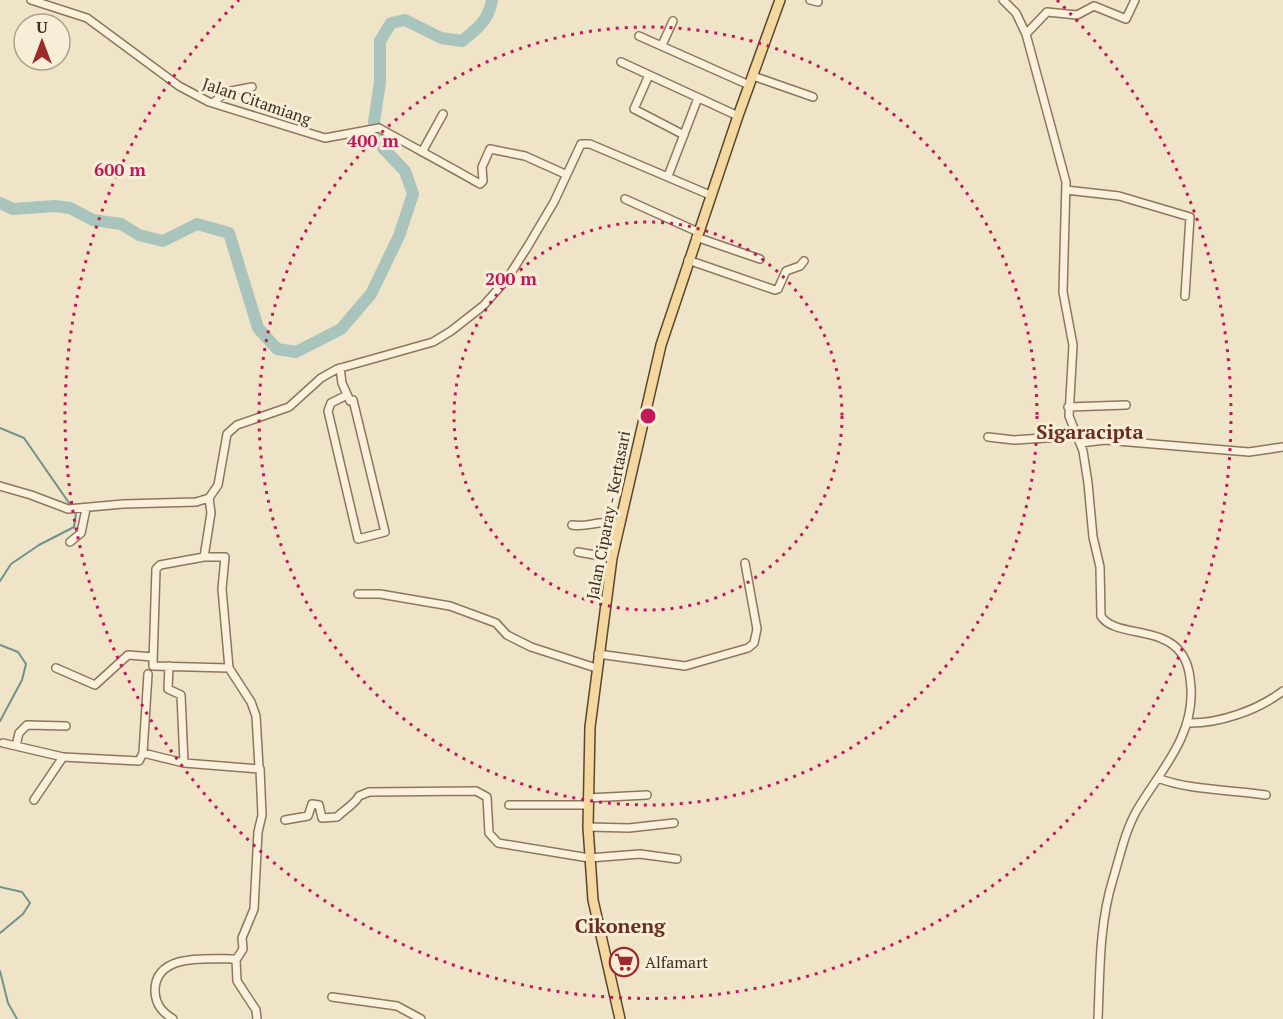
<svg xmlns="http://www.w3.org/2000/svg" width="1283" height="1019" font-family="'PT Serif',serif">
<style>
.lines{fill:none;stroke-linecap:round;stroke-linejoin:round}
.stream{stroke:#6f938a;stroke-width:2}
.river{stroke:#a9c4bc;stroke-width:12}
.minor-casing{stroke:#8d765c;stroke-width:10}
.major-casing{stroke:#5b4430;stroke-width:12}
.minor{stroke:#faf1dc;stroke-width:7}
.major{stroke:#f3d9a0;stroke-width:9}
.ring{fill:none;stroke:#c2185b;stroke-width:3;stroke-dasharray:3 6}
.labels{text-anchor:middle;dominant-baseline:central;stroke-width:6;stroke-linejoin:round;paint-order:stroke}
.street-label{font-size:16px;fill:#3d2e20;stroke:#f7eed8}
.poi-label{font-size:16px;fill:#3d2e20;stroke:#f7eed8;text-anchor:start}
.quarter-label{font-size:20px;font-weight:bold;fill:#6b2e1e;stroke:#f7eed8}
.centre{fill:#c2185b;stroke:#f7eed8;stroke-width:3}
.ring-label{font-size:18px;text-anchor:middle;font-weight:bold;fill:#c2185b;stroke:#f7eed8;stroke-width:6;stroke-linejoin:round;paint-order:stroke}
</style>
<rect width="100%" height="100%" fill="#f0e4c8"/>
<g class="lines">
<path class="stream" d="M 0,428 L 24,438 L 76,513 L 74,527 L 39,545 L 11,564 L 0,581
M 0,645 L 18,652 L 26,664 L 22,680 L 0,721
M 0,887 L 22,892 L 30,903 L 23,914 L 0,933
M 0,971 L 8,1003 L 17,1019"/>
<path class="river" d="M 0,203 L 13,209 L 55,206 L 70,208 L 93,220 L 121,224 L 139,235 L 163,241 L 197,224 L 229,233 L 258,328 L 277,349 L 296,352 L 341,329 L 371,294 L 399,236 L 413,194 L 405,171 L 383,148 L 374,122 L 380,82 L 380,41 L 391,23 L 405,20 L 441,38 L 462,41 C 477,29 489,20 492,0"/>
<g class="minor-casing">
<path id="minor" d="M 31,0 L 87,18 L 179,86 L 209,102 L 325,138 L 379,128 C 413,147 447,165 480,184 L 483,181 L 482,167 L 490,149 L 525,156 L 565,174
M 810,0 L 818,2
M 1003,0 L 1016,13 L 1026,34 L 1066,182 L 1063,292 L 1073,345 L 1069,416 L 1083,451 L 1088,483 L 1093,537 L 1100,567 L 1101,616 C 1114,637 1162,626 1181,653 C 1189,664 1190,676 1191,688 C 1194,737 1160,771 1137,810 C 1125,831 1120,856 1113,879 C 1099,924 1100,972 1098,1019
M 1026,34 L 1047,12 L 1077,15 L 1094,6 L 1126,19 L 1135,0
M 639,36 L 749,85
M 662,45 L 673,21
M 621,62 L 738,116
M 649,75 L 634,109 L 684,135
M 753,76 L 813,97
M 213,103 L 226,92 L 252,87
M 422,152 L 443,114
M 668,176 L 698,98
M 1066,190 L 1119,196 L 1190,217 L 1185,296
M 625,199 L 698,232
M 696,237 L 760,259
M 688,260 L 775,290 L 778,289 L 786,271 L 800,266 L 804,261
M 340,368 L 342,383 L 350,401 L 353,400 L 385,532 L 358,539 L 328,411 L 331,403 L 347,395
M 1068,407 L 1126,405
M 988,437 L 1014,440 L 1075,436
M 1080,443 L 1105,440 L 1249,452 L 1283,447
M 0,486 L 31,495 L 68,509 L 123,504 L 196,502 L 209,498 L 218,485 L 227,434 L 237,425 L 289,407 L 321,378 L 337,369 L 433,342 L 451,331 L 483,306 L 507,279 L 528,246 L 554,202 L 581,144 L 590,144 L 710,195
M 209,498 L 211,513 L 204,557 L 160,565 L 156,569 L 153,663 L 153,666 L 229,668
M 572,525 C 591,528 599,518 618,526
M 70,542 L 81,533 L 86,509
M 578,552 L 612,558
M 204,557 L 225,557 L 222,589 L 229,668 L 251,702 L 256,716 L 259,767
M 358,594 L 380,594 L 450,606 L 496,623 L 507,635 L 531,647 L 596,668
M 598,654 L 685,666 L 748,648 L 754,643 L 757,629 L 745,563
M 169,666 L 168,689 L 181,695 L 184,763 L 260,769 L 262,815 L 258,832 L 254,909 L 242,938 L 243,949 L 236,960 L 237,981 L 256,1010 L 257,1019
M 56,668 L 95,685 L 128,655 L 153,657
M 148,674 L 143,753 L 184,763
M 1187,723 C 1219,724 1258,710 1283,691
M 3,743 L 63,757
M 16,746 L 19,733 L 27,725 L 66,726
M 1158,778 C 1187,790 1233,790 1266,795
M 588,798 L 647,795
M 34,800 L 63,757 L 139,761 L 143,753
M 509,805 L 588,805
M 285,820 L 308,816 L 312,804 L 319,805 L 322,818 L 337,817 C 344,810 355,804 359,796 L 369,792 L 476,791 L 487,797 L 489,833 L 498,843 L 589,858 L 640,854 L 677,859
M 588,827 L 629,828 L 674,823
M 332,997 L 397,1006 L 421,1019
M 173,1019 C 162,1012 156,1005 155,992 C 154,952 209,959 236,959"/>
</g>
<g class="major-casing">
<path id="major" d="M 620,1019 L 593,900 L 588,827 L 590,727 L 612,558 L 661,345 L 738,116 L 780,0"/>
</g>
<use href="#minor" class="minor"/>
<use href="#major" class="major"/>
</g>
<g class="ring">
<circle cx="648" cy="416" r="194"/>
<circle cx="648" cy="416" r="389"/>
<path d="M1057 0A583 583 0 1 1 239 0"/>
</g>
<defs>
<g id="supermarket-ring" transform="scale(1.5)"><circle r="9.5" fill="#f7eed8" stroke="#9e2a2b" stroke-width="1.5"/><path d="M-6-5.5h2.5l.6 2H6L4.5 2H-2.5L-4.4-4H-6ZM-1.5 3.2a1.3 1.3 0 1 0 .1 0ZM3 3.2a1.3 1.3 0 1 0 .1 0Z" fill="#9e2a2b"/></g>
</defs>
<g fill-rule="evenodd">
<use href="#supermarket-ring" x="624" y="962"/>
</g>
<g class="labels">
<g class="street-label">
<text transform="translate(257 101) rotate(19)">Jalan Citamiang</text>
<text transform="translate(608 515) rotate(-79)">Jalan Ciparay - Kertasari</text>
</g>
<g class="poi-label">
<text x="645" y="962">Alfamart</text>
</g>
<g class="quarter-label">
<text x="1090" y="431">Sigaracipta</text>
<text x="620" y="925">Cikoneng</text>
</g>
</g>
<circle cx="648" cy="416" r="9" class="centre"/>
<g class="ring-label">
<text x="373" y="147">400 m</text>
<text x="120" y="176">600 m</text>
<text x="511" y="285">200 m</text>
</g>
<g transform="translate(42 42)"><circle r="28" fill="#f7eed8" stroke="#ada18e" stroke-width="1.5"/>
<path d="M0-4.5L10 22L0 15L-10 22Z" fill="#9e2a2b"/>
<text y="-9" font-size="16" font-weight="bold" text-anchor="middle" fill="#3d2e20">U</text>
</g>
</svg>
